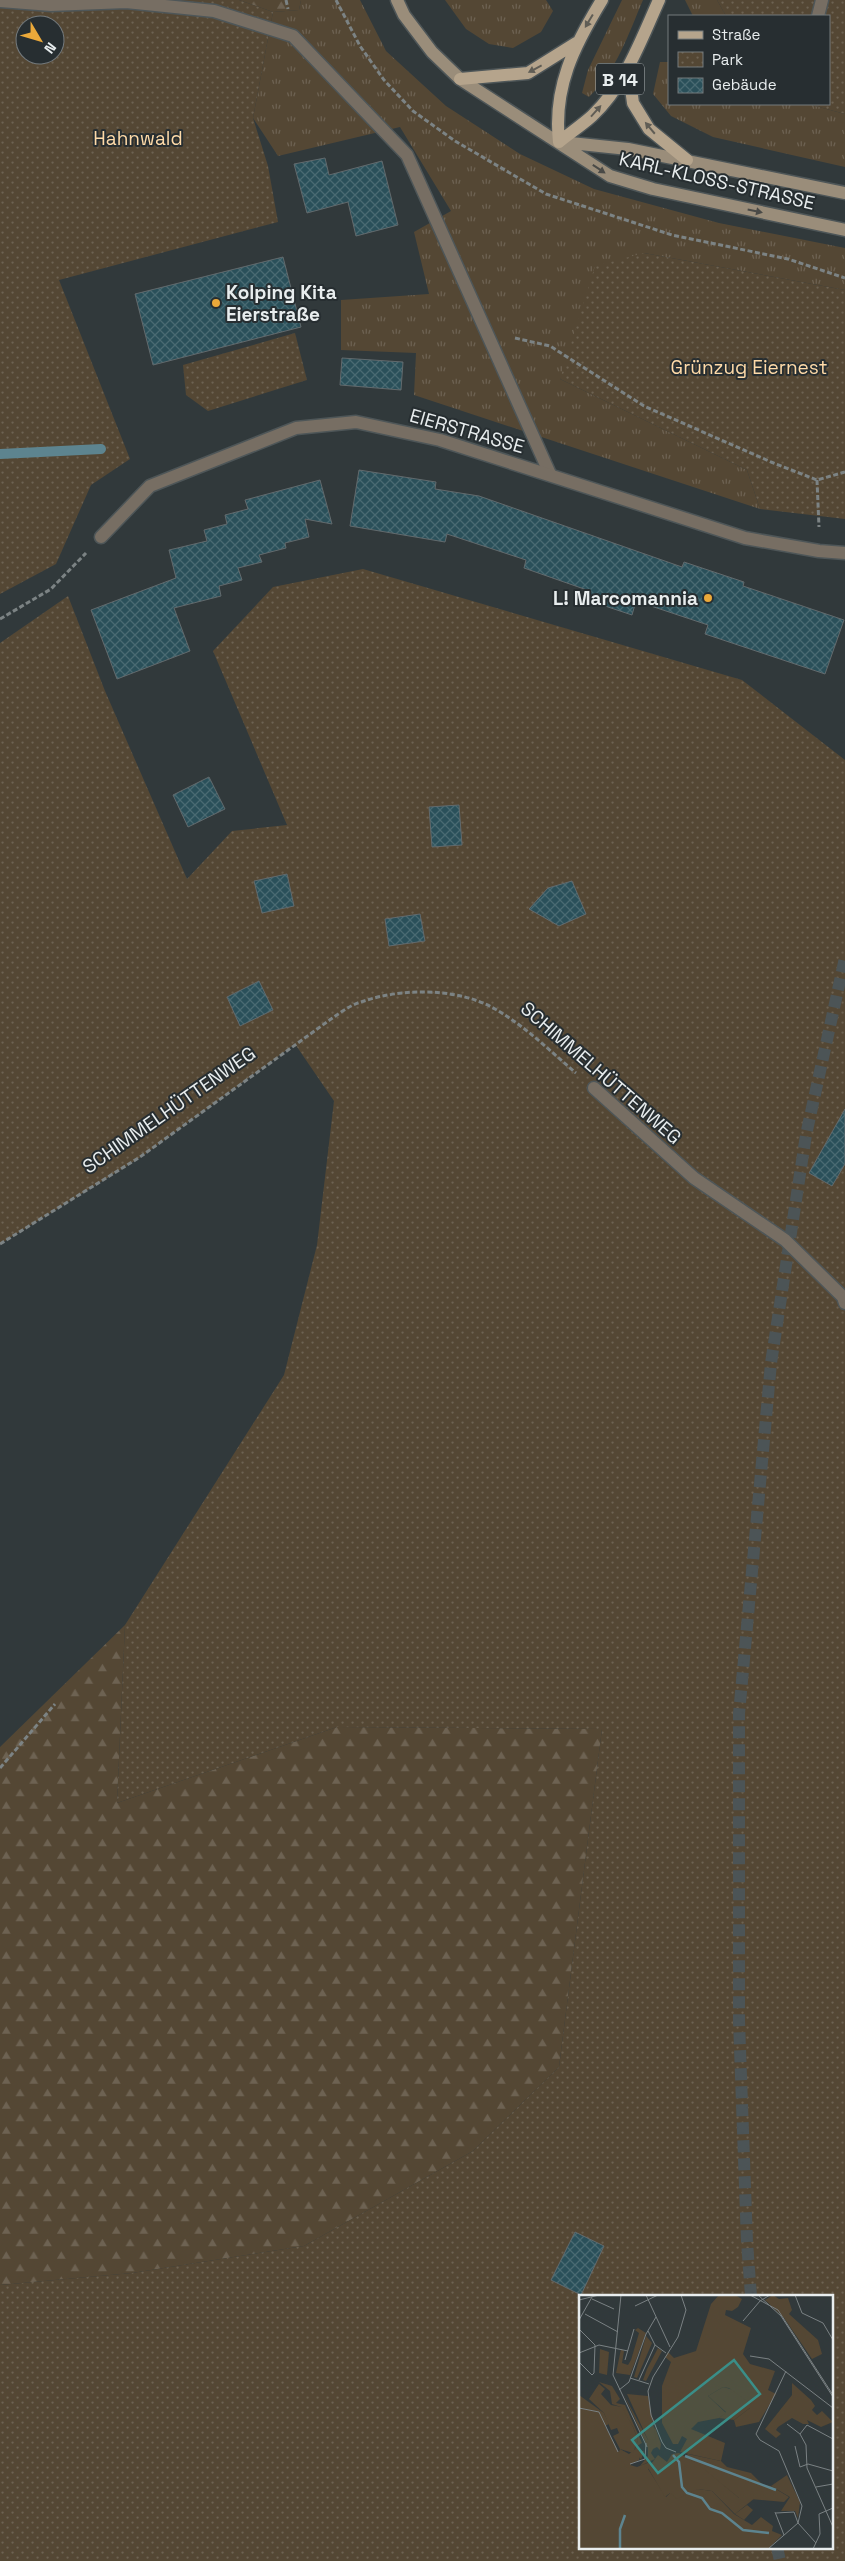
<svg xmlns="http://www.w3.org/2000/svg" width="845" height="2561" font-family="'Space Grotesk',sans-serif">
<style>
.grass{fill:url(#grass-tufts)}
.forest{fill:url(#forest-firs)}
.park{fill:url(#park-dots);fill-rule:evenodd}
.lines{fill:none;stroke-linecap:round;stroke-linejoin:round}
.stream{stroke:#5d848f;stroke-width:10}
.building{fill:url(#building-cross-hatch);stroke:#626a6d}
.primary-tunnel{stroke:#4c5456;stroke-width:12;stroke-dasharray:12 6;stroke-linecap:butt}
.service-casing{stroke:#4e5658;stroke-width:15}
.minor-casing{stroke:#4e5658;stroke-width:15}
.secondary-casing{stroke:#4e5658;stroke-width:15}
.primary-casing{stroke:#4e5658;stroke-width:15}
.path{stroke:#7c8384;stroke-width:3;stroke-dasharray:5 2.5;stroke-linecap:butt}
.service{stroke:#776e63;stroke-width:12}
.minor{stroke:#776e63;stroke-width:12}
.secondary{stroke:#9a8d7a;stroke-width:12}
.primary{stroke:#b5a48c;stroke-width:12}
.oneway{fill:#605d55}
.oneway2{fill:#4a4a47}
.poi-dot{fill:#eba93a;stroke:#272e31;stroke-width:2}
.labels{text-anchor:middle;dominant-baseline:central;stroke-width:4;stroke-linejoin:round;paint-order:stroke}
.shield{fill:#272e31;stroke:#aeb4b5;stroke-width:1}
.shield-label{font-size:18px;font-weight:bold;fill:#e8edee}
.park-label{font-size:19px;fill:#fedaa8;stroke:#272e31}
.street-label{font-size:19px;fill:#e8edee;stroke:#272e31}
.poi-label{font-size:19px;font-weight:bold;fill:#e8edee;stroke:#272e31;text-anchor:start}
.inset-river{fill:none;stroke:#5d848f;stroke-width:2.5}
.inset-road{fill:none;stroke:#7a8183;stroke-width:1}
.view{fill:#3a8e88;fill-opacity:0.15;stroke:#3a8e88;stroke-width:2.5}
.inset-edge{fill:none;stroke:#e8edee;stroke-width:2.5}
</style>
<defs>
<pattern id="grass-tufts" width="24" height="20" patternUnits="userSpaceOnUse" patternTransform="scale(1.25)"><rect width="24" height="20" fill="#544734"/><path d="M3 7l-1-3M5 7V3M7 7l1-3M15 17l-1-3M17 17v-4M19 17l1-3" fill="none" stroke="#6d6252"/></pattern>
<pattern id="forest-firs" width="22" height="20" patternUnits="userSpaceOnUse" patternTransform="scale(1.25)"><rect width="22" height="20" fill="#544734"/><path d="M5 1l3.5 6h-7zM16 11l3.5 6h-7z" fill="#6d6252"/></pattern>
<pattern id="park-dots" width="8" height="8" patternUnits="userSpaceOnUse" patternTransform="scale(1.25)"><rect width="8" height="8" fill="#544734"/><path d="M2 2h.1M6 6h.1" fill="none" stroke="#6d6252" stroke-width="1.8" stroke-linecap="round"/></pattern>
<pattern id="building-cross-hatch" width="8" height="8" patternUnits="userSpaceOnUse" patternTransform="scale(1.25)"><rect width="8" height="8" fill="#2a505a"/><path d="M0 0l8 8M0 8l8-8" fill="none" stroke="#496a72"/></pattern>
</defs>
<rect width="100%" height="100%" fill="#31393b"/>
<path class="grass" d="M 301,0 L 360,0 L 386,51 L 446,106 L 520,154 L 594,189 L 719,223 L 845,248 L 845,290 L 644,253 L 560,379 L 747,470 L 760,509 L 414,395 L 416,353 L 341,350 L 341,300 L 429,294 L 414,232 L 451,211 L 400,127 L 278,156 L 253,118 L 273,12 L 299,10 Z
M 445,0 L 546,0 L 553,11 L 541,32 L 513,48 L 489,44 L 466,29 Z
M 622,0 L 643,0 C 628,35 617,70 589,97 L 582,93 L 588,70 Z
M 685,0 L 717,0 L 726,16 L 693,16 Z
M 660,62 L 669,62 L 669,104 L 808,104 L 845,114 L 845,167 L 713,137 L 671,116 L 653,94 Z"/>
<path class="forest" d="M 239,0 L 301,0 L 299,10 L 273,12 Z
M 125,1625 L 117,1803 L 337,1727 L 602,1729 L 559,2067 L 473,2151 L 304,2246 L 132,2273 L 0,2285 L 0,1747 Z"/>
<path class="park" d="M 0,0 L 239,0 L 273,12 L 253,118 L 268,166 L 278,222 L 59,280 L 130,459 L 91,485 L 56,564 L 0,594 ZM 25,25 L 55,25 L 55,55 L 25,55 Z
M 717,0 L 845,0 L 845,114 L 808,104 L 829,104 L 829,16 L 726,16 Z
M 644,253 L 845,290 L 845,519 L 760,509 L 747,470 L 560,379 L 595,266 Z
M 295,333 L 307,380 L 208,411 L 186,395 L 183,365 Z
M 363,569 L 742,680 L 845,760 L 845,2561 L 0,2561 L 0,2285 L 132,2273 L 304,2246 L 473,2151 L 559,2067 L 602,1729 L 337,1727 L 117,1803 L 125,1625 L 284,1375 L 317,1245 L 334,1101 L 295,1044 L 141,1157 L 0,1244 L 0,643 L 68,596 L 105,691 L 187,879 L 232,831 L 287,825 L 213,651 L 273,587 ZM 580,2296 L 831,2296 L 831,2547 L 580,2547 Z"/>
<g class="lines">
<path class="stream" d="M 0,454 L 101,449"/>
</g>
<path class="building" d="M 325,158 L 329,175 L 382,161 L 398,225 L 356,236 L 348,202 L 307,213 L 294,164 Z
M 283,257 L 301,327 L 153,365 L 135,294 Z
M 342,358 L 403,362 L 401,390 L 340,385 Z
M 359,470 L 436,482 L 435,489 L 479,496 L 682,567 L 684,562 L 744,582 L 743,586 L 844,620 L 825,674 L 705,634 L 708,625 L 636,601 L 632,615 L 584,599 L 587,590 L 524,568 L 526,560 L 447,534 L 445,542 L 350,526 Z
M 320,480 L 332,524 L 305,519 L 309,537 L 285,543 L 286,548 L 259,555 L 262,562 L 238,568 L 242,580 L 219,586 L 221,596 L 174,608 L 190,651 L 117,679 L 91,610 L 176,578 L 169,550 L 207,541 L 204,530 L 227,524 L 225,515 L 248,509 L 245,500 Z
M 209,777 L 225,809 L 188,827 L 173,795 Z
M 459,805 L 462,845 L 432,847 L 429,807 Z
M 287,874 L 294,906 L 262,913 L 254,881 Z
M 572,881 L 586,914 L 559,926 L 529,909 L 548,888 Z
M 420,914 L 425,941 L 389,946 L 385,919 Z
M 259,981 L 273,1010 L 240,1026 L 227,997 Z
M 845,1109 L 845,1164 L 832,1186 L 809,1173 Z
M 575,2232 L 604,2246 L 581,2295 L 551,2280 Z"/>
<g class="lines">
<path class="primary-tunnel" d="M 751,2296 L 747,2242 L 739,2021 L 739,1714 L 771,1363 L 806,1135 L 845,958
M 777,2547 L 780,2561"/>
<g class="service-casing">
<path id="service" d="M 0,1 L 51,5 L 126,2 L 214,11 L 293,36 L 407,155 L 550,474
M 818,16 L 822,0
M 594,1088 L 694,1178 L 785,1240 L 843,1297 L 845,1303"/>
</g>
<g class="minor-casing">
<path id="minor" d="M 101,537 L 150,486 L 296,428 L 356,422 L 440,440 L 745,538 L 819,551 L 845,553"/>
</g>
<g class="secondary-casing">
<path id="secondary" d="M 397,0 L 404,15 L 432,52 L 460,79 L 610,176 L 653,189 L 845,230
M 561,142 L 628,149 L 845,193"/>
</g>
<g class="primary-casing">
<path id="primary" d="M 628,67 L 633,103 L 649,129 L 687,160
M 460,79 L 528,73 L 576,43
M 559,142 C 570,133 582,125 592,116 C 625,85 641,40 659,0
M 559,142 C 553,87 574,46 602,0"/>
</g>
<path class="path" d="M 286,0 L 288,9
M 336,0 L 360,46 L 384,80 L 413,111 L 455,141 L 546,194 L 672,235 L 788,259 L 845,278
M 515,338 L 550,346 L 644,406 L 771,462 L 817,480 L 845,472
M 817,480 L 819,527
M 0,619 L 51,589 L 86,553
M 0,1244 L 140,1157 L 331,1019 C 340,1013 350,1005 361,1002 C 401,988 457,987 495,1009 C 525,1026 550,1051 576,1073
M 0,1768 L 55,1704"/>
<use href="#service" class="service"/>
<use href="#minor" class="minor"/>
<use href="#secondary" class="secondary"/>
<use href="#primary" class="primary"/>
</g>
<defs><path id="oneway-solid" d="M-6-.8H1V-3.2L6.5 0L1 3.2V.8H-6Z" transform="scale(1.25)"/></defs>
<g class="oneway">
<use href="#oneway-solid" transform="translate(589 21) rotate(121)"/>
<use href="#oneway-solid" transform="translate(535 69) rotate(152)"/>
<use href="#oneway-solid" transform="translate(596 111) rotate(-48)"/>
<use href="#oneway-solid" transform="translate(650 128) rotate(-130)"/>
</g>
<g class="oneway2">
<use href="#oneway-solid" transform="translate(599 169) rotate(34)"/>
<use href="#oneway-solid" transform="translate(755 211) rotate(12)"/>
</g>
<g class="poi-dot">
<circle cx="216" cy="303" r="5"/>
<circle cx="708" cy="598" r="5"/>
</g>
<g class="labels">
<rect class="shield" x="596" y="63.5" width="48" height="31" rx="4"/>
<g class="shield-label">
<text x="620" y="79">B 14</text>
</g>
<g class="park-label">
<text x="138" y="138">Hahnwald</text>
<text x="749" y="367">Grünzug Eiernest</text>
</g>
<g class="street-label">
<text transform="translate(717 181) rotate(13)">KARL-KLOSS-STRASSE</text>
<text transform="translate(467 431) rotate(16)">EIERSTRASSE</text>
<text transform="translate(601 1073) rotate(41)">SCHIMMELHÜTTENWEG</text>
<text transform="translate(169 1110) rotate(-35)">SCHIMMELHÜTTENWEG</text>
</g>
<g class="poi-label">
<text x="226" y="292">Kolping Kita<tspan x="226" dy="22">Eierstraße</tspan></text>
<text x="698" y="598" text-anchor="end">L! Marcomannia</text>
</g>
</g>
<g transform="translate(579 2295)">
<rect width="254" height="254" fill="#31393b"/>
<path d="M 20,87 L 33,91 L 41,104 L 37,108 L 46,110 L 63,148 L 58,151 L 60,156 L 65,156 L 62,165 L 56,154 L 59,145 L 54,132 L 42,112 L 33,109 L 31,96 ZM 45,100 L 69,145 L 76,132 L 82,149 L 81,155 L 78,152 L 74,154 L 72,158 L 76,164 L 61,171 L 69,161 L 69,153 ZM 168,210 L 174,215 L 165,225 L 156,219 Z" fill="#544734"/>
<path d="M 144,92 L 159,96 L 171,108 L 171,113 L 155,125 L 140,123 L 147,117 L 129,101 ZM 0,100 L 25,118 L 30,129 L 26,131 L 40,157 L 41,154 L 50,159 L 56,154 L 62,158 L 60,165 L 51,170 L 58,172 L 71,167 L 73,171 L 69,174 L 87,202 L 91,198 L 119,194 L 133,196 L 155,219 L 173,230 L 182,222 L 194,231 L 193,236 L 203,240 L 189,254 L 0,254 ZM 109,159 L 142,166 L 148,172 L 172,178 L 184,190 L 192,191 L 210,202 L 205,207 L 160,203 L 107,161 Z" fill="#544734"/>
<path d="M 140,0 L 156,0 L 163,4 L 159,12 L 153,16 L 147,15 L 146,20 L 172,33 L 164,59 L 171,69 L 196,76 L 189,95 L 197,99 L 180,127 L 157,132 L 155,125 L 171,113 L 171,108 L 150,93 L 144,92 L 129,101 L 147,118 L 140,123 L 119,127 L 112,134 L 146,148 L 142,166 L 101,157 L 108,144 L 103,141 L 99,149 L 94,149 L 83,128 L 83,91 L 92,67 L 86,62 L 89,57 L 95,63 L 117,56 L 132,9 ZM 194,0 L 200,4 L 209,3 L 213,15 L 210,19 L 239,45 L 243,59 L 233,64 L 205,23 L 186,5 ZM 59,33 L 67,38 L 51,80 L 37,78 L 42,54 L 45,56 L 43,68 L 49,70 L 52,65 L 60,38 L 56,35 ZM 67,41 L 73,48 L 58,83 L 55,82 ZM 79,53 L 83,56 L 67,86 L 64,85 L 68,74 ZM 21,54 L 30,57 L 28,80 L 20,78 ZM 213,88 L 232,105 L 236,111 L 233,115 L 238,120 L 243,116 L 254,127 L 242,132 L 228,125 L 230,129 L 224,129 L 213,123 L 199,132 L 197,135 L 202,139 L 197,143 L 186,134 L 213,100 ZM 20,89 L 26,94 L 22,99 L 32,110 L 43,112 L 54,132 L 59,145 L 54,158 L 41,154 L 34,141 L 40,138 L 38,133 L 32,135 L 25,118 L 10,104 ZM 48,99 L 69,101 L 77,144 L 69,145 ZM 100,158 L 119,169 L 160,203 L 176,203 L 156,219 L 133,196 L 119,194 L 98,204 L 91,198 L 86,202 L 69,173 L 79,160 L 88,167 L 93,159 ZM 208,180 L 221,207 L 219,223 L 216,216 L 202,216 L 211,202 L 192,191 Z" fill="#544734"/>
<path class="inset-river" d="M 94,160 L 100,167 L 103,192 L 108,198 L 123,203 L 131,214 L 143,218 L 164,235 L 190,238M 106,161 L 197,195M 41,254 L 41,234 L 46,220"/>
<path class="inset-road" d="M 42,0 L 34,80 L 68,152M 67,0 L 91,52M 171,0 L 199,15 L 254,100M 179,0 L 202,21 L 254,102M 216,0 L 223,18 L 244,28 L 254,45M 13,4 L 35,14M 0,5 L 20,0M 56,11 L 79,0M 6,19 L 39,37M 0,25 L 13,2M 164,26 L 181,6 L 191,0M 0,34 L 16,50 L 15,78 L 13,80 L 0,67M 69,36 L 76,50 L 87,58M 0,58 L 20,50 L 49,56M 171,61 L 190,64 L 254,113M 46,65 L 55,34M 51,83 L 70,89M 60,85 L 76,50M 40,95 L 50,87 L 67,39 L 77,22M 0,113 L 20,117 L 39,157M 208,129 L 221,139 L 227,150 L 228,173 L 254,232M 221,139 L 228,130 L 254,144M 216,151 L 221,172 L 229,169M 97,157 L 87,153 L 83,147 L 72,120 L 69,96 L 74,82 L 99,42 L 107,15 L 102,0M 51,169 L 66,164 L 67,148M 229,169 L 254,176M 237,192 L 254,189M 196,217 L 205,240M 197,218 L 215,217 L 219,228 L 237,248M 189,254 L 219,228 L 223,211 L 200,156 L 181,145 L 177,139 L 207,76M 234,254 L 241,239 L 240,219 L 254,213"/>
<path class="view" d="M 155,65 L 181,99 L 79,178 L 53,145 Z"/>
<rect width="254" height="254" class="inset-edge"/>
</g>
<rect x="668" y="15" width="162" height="90" fill="#272e31" stroke="#747a7d"/>
<rect x="678" y="31" width="25" height="8" fill="#b5a48c" stroke="#747a7d"/>
<text x="712" y="40" font-size="15" fill="#e8edee">Straße</text>
<rect x="678" y="52" width="25" height="15" fill="url(#park-dots)" stroke="#747a7d"/>
<text x="712" y="65" font-size="15" fill="#e8edee">Park</text>
<rect x="678" y="78" width="25" height="15" fill="url(#building-cross-hatch)" stroke="#747a7d"/>
<text x="712" y="90" font-size="15" fill="#e8edee">Gebäude</text>
<g transform="translate(40 40) rotate(128)"><circle r="24" fill="#272e31" stroke="#747a7d"/>
<path d="M0-4L9 19L0 12L-9 19Z" fill="#eba93a"/>
<text y="-8" font-size="14" font-weight="bold" text-anchor="middle" fill="#e8edee">N</text>
</g>
</svg>
